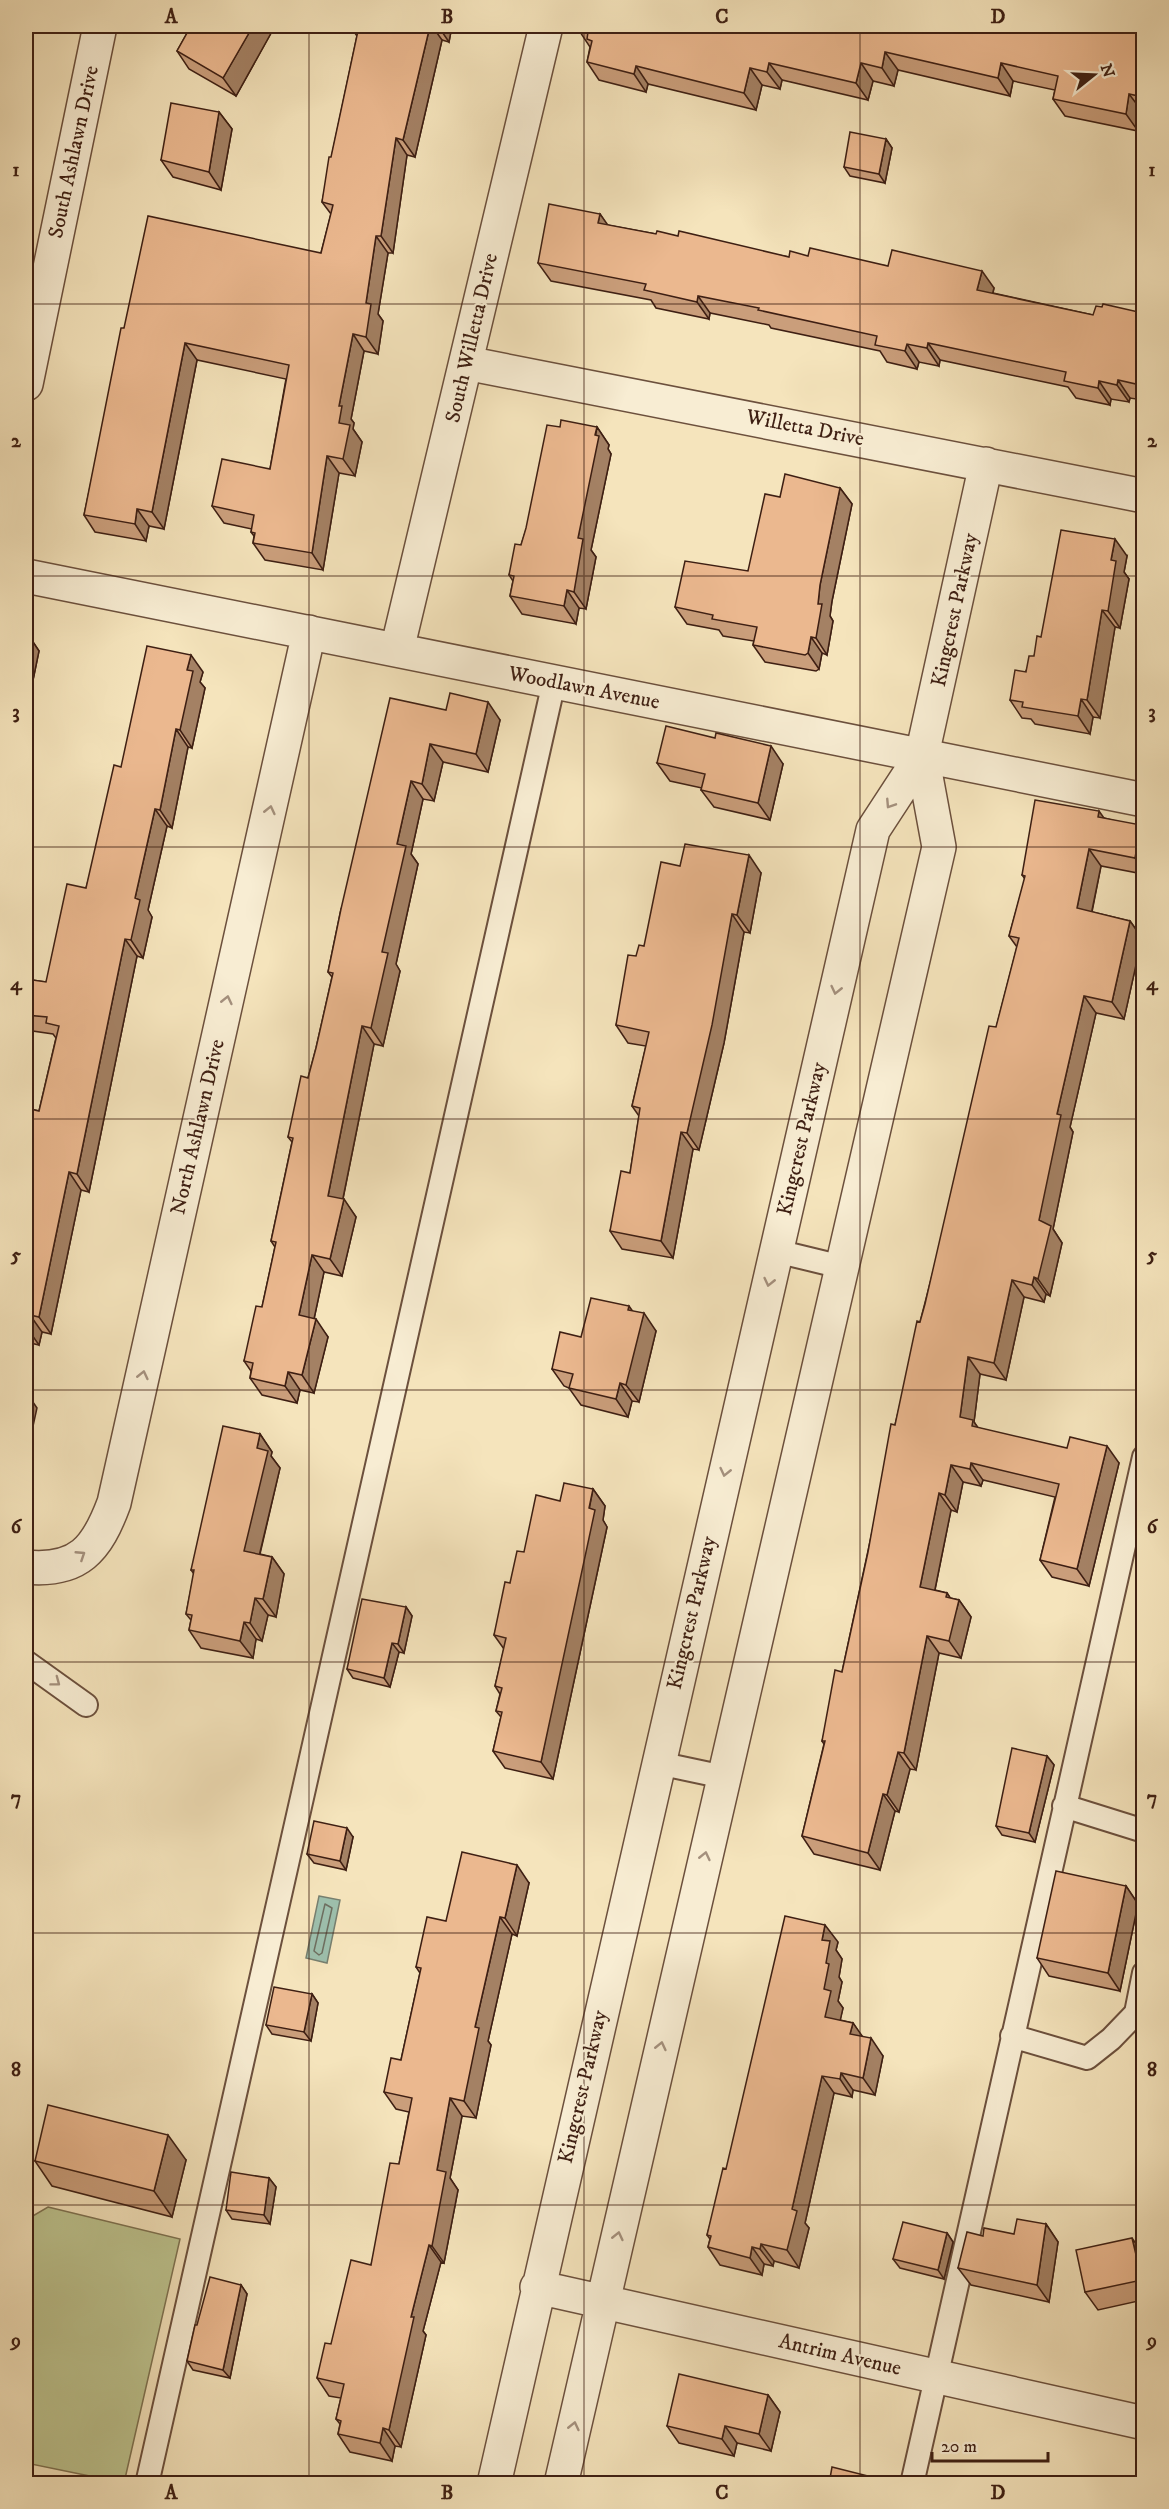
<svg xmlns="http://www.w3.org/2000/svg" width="1169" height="2509" font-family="'IM FELL DW Pica',serif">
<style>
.green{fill:#bdc48f;stroke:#7e7251;stroke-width:1.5}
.water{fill:#9dbfac;stroke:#777f6f;stroke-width:1.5}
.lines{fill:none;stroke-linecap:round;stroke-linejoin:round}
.shore{stroke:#6e6f60;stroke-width:1.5}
.service-casing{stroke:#6c503d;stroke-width:26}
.minor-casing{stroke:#6c503d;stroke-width:36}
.service{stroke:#f8edd3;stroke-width:22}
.minor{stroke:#f8edd3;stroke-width:33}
.wall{fill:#ca9e7b;stroke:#3e1f13;stroke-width:1.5}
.shaded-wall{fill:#a48164;stroke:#3e1f13;stroke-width:1.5}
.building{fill:#ebb88f;stroke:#3e1f13;stroke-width:1.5}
.oneway{stroke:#a4907d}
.grid{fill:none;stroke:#3e1f13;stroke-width:1.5;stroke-opacity:0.55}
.labels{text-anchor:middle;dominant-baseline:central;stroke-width:4.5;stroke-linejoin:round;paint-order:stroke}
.street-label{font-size:21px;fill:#3e1f13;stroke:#f8edd3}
.neatline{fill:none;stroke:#3e1f13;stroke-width:2}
.grid-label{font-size:20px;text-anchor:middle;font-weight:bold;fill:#3e1f13}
</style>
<rect width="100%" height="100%" fill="#f5e4bc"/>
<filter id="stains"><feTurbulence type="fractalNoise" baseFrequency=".00333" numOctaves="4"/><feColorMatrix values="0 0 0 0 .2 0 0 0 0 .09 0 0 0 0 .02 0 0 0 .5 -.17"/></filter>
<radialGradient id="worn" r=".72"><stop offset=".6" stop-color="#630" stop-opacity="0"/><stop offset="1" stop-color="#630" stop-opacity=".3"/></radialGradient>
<path class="green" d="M 48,2207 L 180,2239 L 124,2483 L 26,2463 L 26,2302 L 31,2217 Z"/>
<path class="water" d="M 319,1896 L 340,1900 L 327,1963 L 306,1958 Z"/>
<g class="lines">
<path class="shore" d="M 325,1904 L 332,1908 L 322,1953 L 319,1955 L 314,1951 Z"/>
<g class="service-casing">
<path id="service" d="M 776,1251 L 842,1267
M 26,1662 L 86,1705
M 658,1763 L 724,1777
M 1064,1806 L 1144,1831
M 1012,2036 L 1087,2058 L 1111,2039 L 1136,2013 L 1144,1973
M 147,2484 L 554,682
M 912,2484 L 1144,1457"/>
</g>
<g class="minor-casing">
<path id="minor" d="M 466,363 L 1144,496
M 26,384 L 100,26
M 26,576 L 1144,800
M 397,650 L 546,26
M 26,1567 C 79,1572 97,1549 114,1503 L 309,632
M 537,2287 L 1144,2423
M 494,2484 L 873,830 L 922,755 L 986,464
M 561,2484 L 939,847 L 922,755"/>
</g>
<use href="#service" class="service"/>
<use href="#minor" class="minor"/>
</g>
<path class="wall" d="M 191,26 L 275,26 L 236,96 L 189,69 L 177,51 Z
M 350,26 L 452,26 L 449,42 L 442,40 L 415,157 L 407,155 L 393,253 L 388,253 L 378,314 L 383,321 L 378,354 L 364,351 L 351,419 L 354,423 L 353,429 L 362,442 L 355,476 L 339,473 L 323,570 L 265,560 L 253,543 L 254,536 L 251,532 L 252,529 L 224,523 L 212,506 L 270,469 L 286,379 L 197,360 L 164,529 L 149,526 L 146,541 L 95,532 L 84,515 L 124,328 L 321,253 L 331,214 L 322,202 L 357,36 Z
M 579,26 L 1105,26 L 1106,27 L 1143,35 L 1143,112 L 1142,111 L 1138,131 L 1065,116 L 1053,99 L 1055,90 L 1013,81 L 1010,96 L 898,70 L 894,86 L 873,81 L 868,100 L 782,80 L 780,89 L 762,85 L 756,110 L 648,84 L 646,92 L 599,80 L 587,62 L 590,47 L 578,29 Z
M 219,112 L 232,129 L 221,190 L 173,177 L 161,160 Z
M 886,139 L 892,148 L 885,183 L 850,176 L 844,167 Z
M 600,214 L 607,225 L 656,234 L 678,236 L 789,257 L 808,256 L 888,266 L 994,288 L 993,293 L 1093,315 L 1102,307 L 1143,313 L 1143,400 L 1130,398 L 1129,402 L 1111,399 L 1110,405 L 1076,398 L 1068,387 L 940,360 L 939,366 L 919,362 L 917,369 L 887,362 L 880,351 L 771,328 L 769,325 L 710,313 L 709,319 L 656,308 L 651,300 L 551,281 L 538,263 Z
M 560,427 L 597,427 L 609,445 L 608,449 L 611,454 L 591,550 L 596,557 L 586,609 L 579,608 L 576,624 L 522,614 L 510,596 L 513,581 L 509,575 L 521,545 Z
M 840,488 L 852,504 L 832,601 L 830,616 L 833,621 L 827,655 L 822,653 L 819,669 L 816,671 L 765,662 L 753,645 L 754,641 L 723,636 L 719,630 L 687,624 L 675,607 L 748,571 L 780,497 Z
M 1127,556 L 1124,572 L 1129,579 L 1120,628 L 1115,627 L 1100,718 L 1093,717 L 1090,734 L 1035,724 L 1031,719 L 1022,718 L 1010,700 L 1034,656 L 1041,637 Z
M 26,633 L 27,633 L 39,651 L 32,685 L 26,683 Z
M 203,672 L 200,682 L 205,688 L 192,748 L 188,747 L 172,828 L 167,826 L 148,910 L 152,917 L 143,958 L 137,956 L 89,1192 L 81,1190 L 51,1334 L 42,1332 L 39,1345 L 26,1342 L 26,1108 L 39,1111 L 56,1038 L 53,1034 L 26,1030 L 26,979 L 46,982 L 86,888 L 121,767 Z
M 446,710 L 500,720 L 488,772 L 443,762 L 434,801 L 423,799 L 411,854 L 418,864 L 396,964 L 400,971 L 383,1046 L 374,1044 L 343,1199 L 356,1217 L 342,1276 L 324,1272 L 314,1319 L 328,1337 L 314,1393 L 300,1390 L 297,1403 L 262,1395 L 250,1378 L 251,1371 L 244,1361 L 262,1307 L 275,1247 L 271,1241 L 292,1142 L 288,1137 L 308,1078 L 316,1048 L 332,977 L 328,972 L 341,909 Z
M 657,763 L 783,764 L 770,820 L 714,807 L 701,790 L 702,788 L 670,781 Z
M 1104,818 L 1143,828 L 1143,874 L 1101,866 L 1092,912 L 1130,921 L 1142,938 L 1124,1019 L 1096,1013 L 1070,1127 L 1073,1132 L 1053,1229 L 1062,1243 L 1050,1296 L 1046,1294 L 1044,1302 L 1024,1297 L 1006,1380 L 980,1374 L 974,1422 L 978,1428 L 1119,1463 L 1089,1586 L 1052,1577 L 1040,1560 L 1055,1497 L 983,1480 L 981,1486 L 963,1482 L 957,1512 L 951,1510 L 935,1590 L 947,1593 L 950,1598 L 959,1600 L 971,1617 L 961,1658 L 939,1653 L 916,1770 L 910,1769 L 899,1812 L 895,1811 L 880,1870 L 814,1854 L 802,1836 L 824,1744 L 822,1741 L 842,1672 L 895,1425 L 920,1322 L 1017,947 L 1009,936 L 1025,879 L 1022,875 Z
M 680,866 L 761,873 L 750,933 L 744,932 L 724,1043 L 699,1150 L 693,1149 L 673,1258 L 622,1249 L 610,1231 L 630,1173 L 639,1116 L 632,1106 L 646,1046 L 628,1043 L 616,1025 L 636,956 L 644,946 Z
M 632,1311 L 656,1331 L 639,1402 L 632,1401 L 628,1417 L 581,1405 L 569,1388 L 564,1386 L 552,1369 L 581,1337 Z
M 260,1434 L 272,1452 L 271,1456 L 280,1468 L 260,1554 L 272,1557 L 284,1574 L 276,1617 L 268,1615 L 262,1641 L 256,1639 L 253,1658 L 201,1648 L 189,1630 L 191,1620 L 186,1614 L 194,1574 L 191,1570 Z
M 593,1489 L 605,1506 L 603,1520 L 607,1527 L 553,1779 L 505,1768 L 493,1751 L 501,1717 L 496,1711 L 500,1694 L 495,1686 L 504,1649 L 494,1635 L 510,1583 L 524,1552 L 560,1501 Z
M 406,1607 L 412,1616 L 404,1653 L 399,1652 L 390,1687 L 353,1678 L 347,1669 Z
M 1143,1612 L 1143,1642 L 1139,1635 Z
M 1047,1756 L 1054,1765 L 1035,1842 L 1002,1835 L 996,1826 Z
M 353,1837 L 346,1870 L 314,1863 L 307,1854 Z
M 529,1883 L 517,1936 L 512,1934 L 488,2041 L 491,2045 L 476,2118 L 462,2116 L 450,2178 L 458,2190 L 444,2263 L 441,2262 L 423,2331 L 426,2335 L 401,2447 L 395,2446 L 392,2461 L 350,2452 L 338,2434 L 340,2424 L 336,2419 L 341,2398 L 329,2396 L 317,2378 L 331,2344 L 371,2265 L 399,2164 L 409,2112 L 396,2109 L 384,2092 L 401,2060 L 420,1973 L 416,1967 L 446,1921 Z
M 1126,1886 L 1138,1904 L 1120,1991 L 1049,1976 L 1037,1958 Z
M 838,1942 L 836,1950 L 842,1959 L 839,1977 L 842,1982 L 838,2001 L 843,2008 L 840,2020 L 853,2023 L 862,2037 L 883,2056 L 875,2095 L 853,2090 L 852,2097 L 834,2093 L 805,2223 L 809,2228 L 799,2268 L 774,2261 L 773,2266 L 764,2264 L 762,2275 L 720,2265 L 708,2247 L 710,2239 L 707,2235 L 726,2169 Z
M 312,1994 L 318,2003 L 311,2041 L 272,2034 L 266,2025 Z
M 186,2160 L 172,2217 L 52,2186 L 35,2161 Z
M 269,2178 L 276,2187 L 270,2224 L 232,2219 L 226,2210 Z
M 1046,2224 L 1058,2242 L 1049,2302 L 971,2285 L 958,2268 L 983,2236 L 1014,2234 Z
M 947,2233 L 953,2242 L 944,2279 L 900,2268 L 893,2259 Z
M 1143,2254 L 1143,2300 L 1098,2310 L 1085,2292 Z
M 241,2285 L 247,2294 L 230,2378 L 193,2370 L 187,2361 Z
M 768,2395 L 780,2412 L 771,2451 L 737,2443 L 734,2456 L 679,2443 L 667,2426 Z"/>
<path class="shaded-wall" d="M 253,26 L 275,26 L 236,96 L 223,78 Z
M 430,26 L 432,26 L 442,40 L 415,157 L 403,140 Z
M 438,26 L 452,26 L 449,42 Z
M 885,52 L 898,70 L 894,86 L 882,68 Z
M 769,63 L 782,80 L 780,89 L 767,72 Z
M 861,63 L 873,81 L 868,100 L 856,83 Z
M 1001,63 L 1013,81 L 1010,96 L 998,78 Z
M 636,66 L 648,84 L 646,92 L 634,74 Z
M 750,68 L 762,85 L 756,110 L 744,93 Z
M 1129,94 L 1142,111 L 1138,131 L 1126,114 Z
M 219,112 L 232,129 L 221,190 L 209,172 Z
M 396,138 L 407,155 L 393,253 L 381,236 Z
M 886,139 L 892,148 L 885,183 L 879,174 Z
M 600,214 L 612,231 L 598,223 Z
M 376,236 L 388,253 L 378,314 L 383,321 L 378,354 L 366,337 L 366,303 Z
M 982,271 L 994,288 L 989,307 L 977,290 Z
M 698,296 L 710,313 L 709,319 L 697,302 Z
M 353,334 L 364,351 L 351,419 L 354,423 L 353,429 L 362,442 L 355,476 L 343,459 L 339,423 L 339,406 Z
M 185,343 L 197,360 L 164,529 L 152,512 Z
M 928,343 L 940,360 L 939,366 L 927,348 Z
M 907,344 L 919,362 L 917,369 L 905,351 Z
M 1140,365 L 1143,369 L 1143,394 L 1136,384 Z
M 1118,380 L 1130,398 L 1129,402 L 1117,385 Z
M 1099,381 L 1111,399 L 1110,405 L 1098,388 Z
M 597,427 L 609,445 L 608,449 L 611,454 L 591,550 L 596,557 L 586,609 L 574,592 L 578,538 Z
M 327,456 L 339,473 L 323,570 L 312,553 Z
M 840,488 L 852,504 L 832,601 L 830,616 L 833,621 L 827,655 L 816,638 L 818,604 L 820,585 Z
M 137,509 L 149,526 L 146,541 L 135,524 Z
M 1115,539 L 1127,556 L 1124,572 L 1129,579 L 1120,628 L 1108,611 L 1111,560 Z
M 567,590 L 579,608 L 576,624 L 564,606 Z
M 1102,610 L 1115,627 L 1100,718 L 1087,700 Z
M 27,633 L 39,651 L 32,685 L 26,676 L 26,642 Z
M 811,637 L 822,653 L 819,669 L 808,653 Z
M 191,655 L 203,672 L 200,682 L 205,688 L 192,748 L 180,730 L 187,670 Z
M 1081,699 L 1093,717 L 1090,734 L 1078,716 Z
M 488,702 L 500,720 L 488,772 L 476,754 Z
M 176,729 L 188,747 L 172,828 L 160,810 Z
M 430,744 L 443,762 L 434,801 L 422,784 Z
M 771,746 L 783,764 L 770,820 L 758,803 Z
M 411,781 L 423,799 L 411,854 L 418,864 L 396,964 L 400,971 L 383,1046 L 371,1028 L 397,844 Z
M 155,809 L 167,826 L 148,910 L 152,917 L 143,958 L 131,940 L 135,898 Z
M 1099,811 L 1111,828 L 1098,817 Z
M 1141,825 L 1143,828 L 1143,870 L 1135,858 Z
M 1089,849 L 1101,866 L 1089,925 L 1077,908 Z
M 749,855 L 761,873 L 750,933 L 737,915 Z
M 732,914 L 744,932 L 724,1043 L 699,1150 L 687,1133 Z
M 1130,921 L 1142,938 L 1124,1019 L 1112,1002 Z
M 125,939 L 137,956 L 89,1192 L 77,1174 Z
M 1084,996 L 1096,1013 L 1070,1127 L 1073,1132 L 1053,1229 L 1062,1243 L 1050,1296 L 1038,1279 L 1039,1220 L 1057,1114 Z
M 362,1026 L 374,1044 L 340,1213 L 328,1196 Z
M 681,1132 L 693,1149 L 673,1258 L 661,1241 Z
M 69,1172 L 81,1190 L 51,1334 L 39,1317 Z
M 344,1199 L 356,1217 L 342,1276 L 330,1259 Z
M 312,1255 L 324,1272 L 311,1333 L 299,1315 Z
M 1034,1277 L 1046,1294 L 1044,1302 L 1032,1285 Z
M 1012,1280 L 1024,1297 L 1006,1380 L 994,1363 Z
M 629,1306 L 641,1323 L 644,1313 L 656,1331 L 639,1402 L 626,1385 L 628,1310 Z
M 30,1315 L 42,1332 L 39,1345 L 27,1328 Z
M 316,1319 L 328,1337 L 314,1393 L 302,1375 Z
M 968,1357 L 980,1374 L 974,1422 L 985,1438 L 960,1417 Z
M 288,1372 L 300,1390 L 297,1403 L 285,1386 Z
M 620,1383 L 632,1401 L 628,1417 L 616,1399 Z
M 26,1392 L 37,1408 L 26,1458 Z
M 260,1434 L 272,1452 L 271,1456 L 280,1468 L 256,1569 L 244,1551 L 257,1448 Z
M 1107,1446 L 1119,1463 L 1089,1586 L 1077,1569 Z
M 971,1463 L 983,1480 L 981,1486 L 970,1469 Z
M 951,1465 L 963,1482 L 957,1512 L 945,1495 Z
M 593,1489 L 605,1506 L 603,1520 L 607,1527 L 553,1779 L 541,1762 Z
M 939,1493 L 951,1510 L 932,1604 L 920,1587 Z
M 272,1557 L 284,1574 L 276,1617 L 263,1599 Z
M 947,1593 L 957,1608 L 959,1600 L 971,1617 L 961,1658 L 949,1641 L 946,1597 Z
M 255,1598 L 268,1615 L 262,1641 L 250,1623 Z
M 406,1607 L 412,1616 L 404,1653 L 398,1644 Z
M 244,1622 L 256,1639 L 253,1658 L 240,1641 Z
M 927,1636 L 939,1653 L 916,1770 L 904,1753 Z
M 392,1643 L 399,1652 L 390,1687 L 384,1678 Z
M 898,1752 L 910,1769 L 899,1812 L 887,1795 Z
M 1047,1756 L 1054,1765 L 1035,1842 L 1029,1833 Z
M 883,1794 L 895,1811 L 880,1870 L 868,1853 Z
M 347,1828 L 353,1837 L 346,1870 L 340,1861 Z
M 517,1865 L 529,1883 L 517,1936 L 505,1918 Z
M 1126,1886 L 1138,1904 L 1120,1991 L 1108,1973 Z
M 500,1917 L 512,1934 L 488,2041 L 491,2045 L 476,2118 L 464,2101 L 475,2027 Z
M 825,1925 L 838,1942 L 836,1950 L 842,1959 L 839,1977 L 842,1982 L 838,2001 L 843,2008 L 837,2035 L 825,2017 L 824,1989 L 826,1963 L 822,1940 Z
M 312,1994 L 318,2003 L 311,2041 L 304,2032 Z
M 853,2023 L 865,2040 L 850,2034 Z
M 871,2038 L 883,2056 L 875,2095 L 863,2078 Z
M 841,2073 L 853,2090 L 852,2097 L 840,2079 Z
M 822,2076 L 834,2093 L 805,2223 L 809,2228 L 799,2268 L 787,2250 L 792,2209 Z
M 450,2098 L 462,2116 L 450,2178 L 458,2190 L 444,2263 L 432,2246 L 437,2170 Z
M 168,2135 L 186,2160 L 172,2217 L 154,2191 Z
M 269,2178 L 276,2187 L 270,2224 L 264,2215 Z
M 1046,2224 L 1058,2242 L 1049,2302 L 1037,2285 Z
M 947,2233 L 953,2242 L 944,2279 L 938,2270 Z
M 1132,2238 L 1143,2254 L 1143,2283 L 1142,2280 Z
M 761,2244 L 774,2261 L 773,2266 L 760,2249 Z
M 429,2245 L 441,2262 L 423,2331 L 426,2335 L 401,2447 L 389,2430 L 411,2317 Z
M 752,2247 L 764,2264 L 762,2275 L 750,2258 Z
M 26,2258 L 27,2261 L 26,2280 Z
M 241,2285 L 247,2294 L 230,2378 L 223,2370 Z
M 768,2395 L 780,2412 L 771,2451 L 759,2434 Z
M 725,2426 L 737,2443 L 734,2456 L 722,2439 Z
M 383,2428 L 395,2446 L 392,2461 L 380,2443 Z
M 872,2477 L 877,2484 L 870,2484 Z"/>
<path class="building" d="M 191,26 L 253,26 L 223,78 L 177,51 Z
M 359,26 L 430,26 L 403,140 L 396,138 L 381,236 L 376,236 L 366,303 L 371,304 L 366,337 L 353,334 L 339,406 L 342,406 L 339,423 L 350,425 L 343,459 L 327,456 L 312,553 L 253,543 L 255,533 L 251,532 L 254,515 L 212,506 L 222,459 L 270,469 L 289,365 L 185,343 L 152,512 L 137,509 L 135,524 L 84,515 L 121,328 L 124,328 L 148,216 L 321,253 L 333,205 L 322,202 L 329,157 L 331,157 Z
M 579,26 L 1101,26 L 1143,35 L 1143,97 L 1129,94 L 1126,114 L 1053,99 L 1058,76 L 1001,63 L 998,78 L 885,52 L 882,68 L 861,63 L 856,83 L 769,63 L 767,72 L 750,68 L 744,93 L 636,66 L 634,74 L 587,62 L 592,41 L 587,39 L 588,32 L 578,29 Z
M 171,103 L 219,112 L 209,172 L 161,160 Z
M 850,132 L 886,139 L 879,174 L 844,167 Z
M 549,204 L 600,214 L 598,223 L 656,234 L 657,231 L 678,236 L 679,231 L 789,257 L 790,251 L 808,256 L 810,248 L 888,266 L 892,250 L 982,271 L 977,290 L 1093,315 L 1096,306 L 1102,307 L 1103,304 L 1143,313 L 1143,365 L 1140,365 L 1136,384 L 1118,380 L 1117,385 L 1099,381 L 1098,388 L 1064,381 L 1066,372 L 928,343 L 927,348 L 907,344 L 905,351 L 875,345 L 877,336 L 758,310 L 759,308 L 698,296 L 697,302 L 644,290 L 646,284 L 538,263 Z
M 561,420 L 597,427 L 595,435 L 599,436 L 578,538 L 583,539 L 574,592 L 567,590 L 564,606 L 510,596 L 514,576 L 509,575 L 515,544 L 521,545 L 526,528 L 547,425 L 560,427 Z
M 785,474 L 840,488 L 820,585 L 818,604 L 822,604 L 816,638 L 811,637 L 808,653 L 805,655 L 753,645 L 757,627 L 712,619 L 713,615 L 675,607 L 685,561 L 748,571 L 765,494 L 780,497 Z
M 1061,530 L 1115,539 L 1111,560 L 1116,561 L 1108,611 L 1102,610 L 1087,700 L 1081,699 L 1078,716 L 1022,707 L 1023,702 L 1010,700 L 1015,670 L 1026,672 L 1029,656 L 1034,656 L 1037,636 L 1041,637 Z
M 147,646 L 191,655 L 187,670 L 193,671 L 180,730 L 176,729 L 160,810 L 155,809 L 135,898 L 140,900 L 131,940 L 125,939 L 77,1174 L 69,1172 L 39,1317 L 30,1315 L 27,1328 L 26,1328 L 26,1108 L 39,1111 L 59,1026 L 46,1023 L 47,1017 L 26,1015 L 26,979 L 46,982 L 67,884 L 86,888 L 114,765 L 121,767 Z
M 450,693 L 488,702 L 476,754 L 430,744 L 422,784 L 411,781 L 397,844 L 406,846 L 382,952 L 388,953 L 371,1028 L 362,1026 L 328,1196 L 344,1199 L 330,1259 L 312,1255 L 299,1315 L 316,1319 L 302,1375 L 288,1372 L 285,1386 L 250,1378 L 253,1363 L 244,1361 L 256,1306 L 262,1307 L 276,1242 L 271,1241 L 293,1138 L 288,1137 L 301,1076 L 308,1078 L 316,1048 L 333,973 L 328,972 L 341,909 L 390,698 L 446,710 Z
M 666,726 L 715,738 L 716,733 L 771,746 L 758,803 L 701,790 L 705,774 L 657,763 Z
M 1035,800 L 1099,811 L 1098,817 L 1141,825 L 1135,858 L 1089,849 L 1077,908 L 1130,921 L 1112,1002 L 1084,996 L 1057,1114 L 1061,1115 L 1039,1220 L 1051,1226 L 1038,1279 L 1034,1277 L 1032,1285 L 1012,1280 L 994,1363 L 968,1357 L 960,1417 L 973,1420 L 972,1426 L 1067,1448 L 1070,1437 L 1107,1446 L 1077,1569 L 1040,1560 L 1059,1484 L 971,1463 L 970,1469 L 951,1465 L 945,1495 L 939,1493 L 920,1587 L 947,1593 L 946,1597 L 959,1600 L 949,1641 L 927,1636 L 904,1753 L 898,1752 L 887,1795 L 883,1794 L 868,1853 L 802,1836 L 825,1741 L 822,1741 L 835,1670 L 842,1672 L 868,1552 L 891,1424 L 895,1425 L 917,1321 L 920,1322 L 925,1304 L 989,1026 L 996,1027 L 1019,938 L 1009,936 L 1025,876 L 1022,875 Z
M 685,844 L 749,855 L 737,915 L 732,914 L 712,1025 L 687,1133 L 681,1132 L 661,1241 L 610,1231 L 621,1171 L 630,1173 L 640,1108 L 632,1106 L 649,1032 L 616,1025 L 628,955 L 636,956 L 639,945 L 644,946 L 661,862 L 680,866 Z
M 591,1298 L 629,1306 L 628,1310 L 644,1313 L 626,1385 L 620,1383 L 616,1399 L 569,1388 L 573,1374 L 552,1369 L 560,1332 L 581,1337 Z
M 223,1426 L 260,1434 L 257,1448 L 268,1451 L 244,1551 L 272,1557 L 263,1599 L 255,1598 L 250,1623 L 244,1622 L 240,1641 L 189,1630 L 192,1615 L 186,1614 L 194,1570 L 191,1570 Z
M 564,1483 L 593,1489 L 589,1508 L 595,1510 L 541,1762 L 493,1751 L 502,1712 L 496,1711 L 502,1688 L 495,1686 L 506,1638 L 494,1635 L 505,1582 L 510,1583 L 517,1551 L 524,1552 L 536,1495 L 560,1501 Z
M 362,1599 L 406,1607 L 398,1644 L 392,1643 L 384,1678 L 347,1669 Z
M 1143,1612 L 1143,1636 L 1139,1635 Z
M 1012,1748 L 1047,1756 L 1029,1833 L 996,1826 Z
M 314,1821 L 347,1828 L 340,1861 L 307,1854 Z
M 462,1852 L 517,1865 L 505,1918 L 500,1917 L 475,2027 L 479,2028 L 464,2101 L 450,2098 L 437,2170 L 446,2172 L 432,2246 L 429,2245 L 411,2317 L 414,2317 L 389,2430 L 383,2428 L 380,2443 L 338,2434 L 341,2421 L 336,2419 L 344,2384 L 317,2378 L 325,2343 L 331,2344 L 351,2260 L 371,2265 L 390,2163 L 399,2164 L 412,2098 L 384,2092 L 391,2058 L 401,2060 L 421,1968 L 416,1967 L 427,1917 L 446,1921 Z
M 1056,1871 L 1126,1886 L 1108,1973 L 1037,1958 Z
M 785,1916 L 825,1925 L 822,1940 L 830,1941 L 826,1963 L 829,1964 L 824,1989 L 831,1991 L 825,2017 L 853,2023 L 850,2034 L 871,2038 L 863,2078 L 841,2073 L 840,2079 L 822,2076 L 792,2209 L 797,2211 L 787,2250 L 761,2244 L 760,2249 L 752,2247 L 750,2258 L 708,2247 L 711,2236 L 707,2235 L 723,2168 L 726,2169 Z
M 274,1987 L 312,1994 L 304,2032 L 266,2025 Z
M 48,2105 L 168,2135 L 154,2191 L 35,2161 Z
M 231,2172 L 269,2178 L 264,2215 L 226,2210 Z
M 1017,2219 L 1046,2224 L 1037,2285 L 958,2268 L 967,2232 L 983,2236 L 984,2228 L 1014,2234 Z
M 903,2222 L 947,2233 L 938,2270 L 893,2259 Z
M 1132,2238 L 1142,2280 L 1085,2292 L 1076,2250 Z
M 210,2277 L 241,2285 L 223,2370 L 187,2361 L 195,2325 L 197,2325 Z
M 679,2374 L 768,2395 L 759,2434 L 725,2426 L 722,2439 L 667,2426 Z
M 832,2467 L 872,2477 L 870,2484 L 829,2484 Z"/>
<defs><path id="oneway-chevron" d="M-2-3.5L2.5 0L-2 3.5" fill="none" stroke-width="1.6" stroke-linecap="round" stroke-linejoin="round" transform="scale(1.5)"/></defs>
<g class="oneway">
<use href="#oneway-chevron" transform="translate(890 804) rotate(123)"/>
<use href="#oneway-chevron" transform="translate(270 810) rotate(-77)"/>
<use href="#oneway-chevron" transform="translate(836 990) rotate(103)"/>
<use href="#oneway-chevron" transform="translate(227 1000) rotate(-77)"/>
<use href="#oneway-chevron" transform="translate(769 1282) rotate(103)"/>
<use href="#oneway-chevron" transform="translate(143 1375) rotate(-77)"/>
<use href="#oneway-chevron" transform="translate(725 1472) rotate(103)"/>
<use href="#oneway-chevron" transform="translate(81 1555) rotate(-33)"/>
<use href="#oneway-chevron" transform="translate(56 1682) rotate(37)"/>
<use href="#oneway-chevron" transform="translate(705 1856) rotate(-77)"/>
<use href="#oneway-chevron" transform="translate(661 2046) rotate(-77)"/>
<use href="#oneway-chevron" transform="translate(618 2236) rotate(-77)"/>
<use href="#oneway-chevron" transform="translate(574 2426) rotate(-77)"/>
</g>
<path class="grid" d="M 309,26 L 309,2484M 584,26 L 584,2484M 860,26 L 860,2484M 26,304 L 1144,304M 26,576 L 1144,576M 26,847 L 1144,847M 26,1119 L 1144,1119M 26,1390 L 1144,1390M 26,1662 L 1144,1662M 26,1933 L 1144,1933M 26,2205 L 1144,2205"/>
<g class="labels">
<g class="street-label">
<text transform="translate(74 152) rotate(-78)">South Ashlawn Drive</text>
<text transform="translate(472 338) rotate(-77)">South Willetta Drive</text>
<text transform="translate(805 428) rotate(11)">Willetta Drive</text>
<text transform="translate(955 610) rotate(-78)">Kingcrest Parkway</text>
<text transform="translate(584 688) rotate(11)">Woodlawn Avenue</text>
<text transform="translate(198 1127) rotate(-77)">North Ashlawn Drive</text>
<text transform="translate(802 1139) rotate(-77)">Kingcrest Parkway</text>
<text transform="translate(692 1613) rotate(-77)">Kingcrest Parkway</text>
<text transform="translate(583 2087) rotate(-77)">Kingcrest Parkway</text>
<text transform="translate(840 2355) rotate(13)">Antrim Avenue</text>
</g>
</g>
<rect width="1169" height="2509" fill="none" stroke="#f5e4bc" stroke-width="66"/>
<g transform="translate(1094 75) rotate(72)" stroke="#f8edd3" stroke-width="4.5" paint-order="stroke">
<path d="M0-4.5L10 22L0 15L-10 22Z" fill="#3e1f13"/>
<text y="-9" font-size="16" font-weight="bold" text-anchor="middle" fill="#3e1f13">N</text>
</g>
<path d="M932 2452v9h116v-9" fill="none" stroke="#3e1f13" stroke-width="3"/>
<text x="941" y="2452" font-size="18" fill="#3e1f13" stroke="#f8edd3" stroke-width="4.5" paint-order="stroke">20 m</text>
<rect x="33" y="33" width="1103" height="2443" class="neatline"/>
<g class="grid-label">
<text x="171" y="23">A</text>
<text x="447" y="23">B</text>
<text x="722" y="23">C</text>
<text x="998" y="23">D</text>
<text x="16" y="176">1</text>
<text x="1152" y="176">1</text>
<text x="16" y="447">2</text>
<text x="1152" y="447">2</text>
<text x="16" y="718">3</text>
<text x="1152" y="718">3</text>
<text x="16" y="990">4</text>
<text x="1152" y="990">4</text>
<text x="16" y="1261">5</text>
<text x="1152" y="1261">5</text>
<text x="16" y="1533">6</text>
<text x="1152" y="1533">6</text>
<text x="16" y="1804">7</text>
<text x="1152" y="1804">7</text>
<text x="16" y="2076">8</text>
<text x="1152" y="2076">8</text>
<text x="16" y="2347">9</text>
<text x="1152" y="2347">9</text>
<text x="171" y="2499">A</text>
<text x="447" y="2499">B</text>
<text x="722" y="2499">C</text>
<text x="998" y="2499">D</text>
</g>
<rect width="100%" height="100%" filter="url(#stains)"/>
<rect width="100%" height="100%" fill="url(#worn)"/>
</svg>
